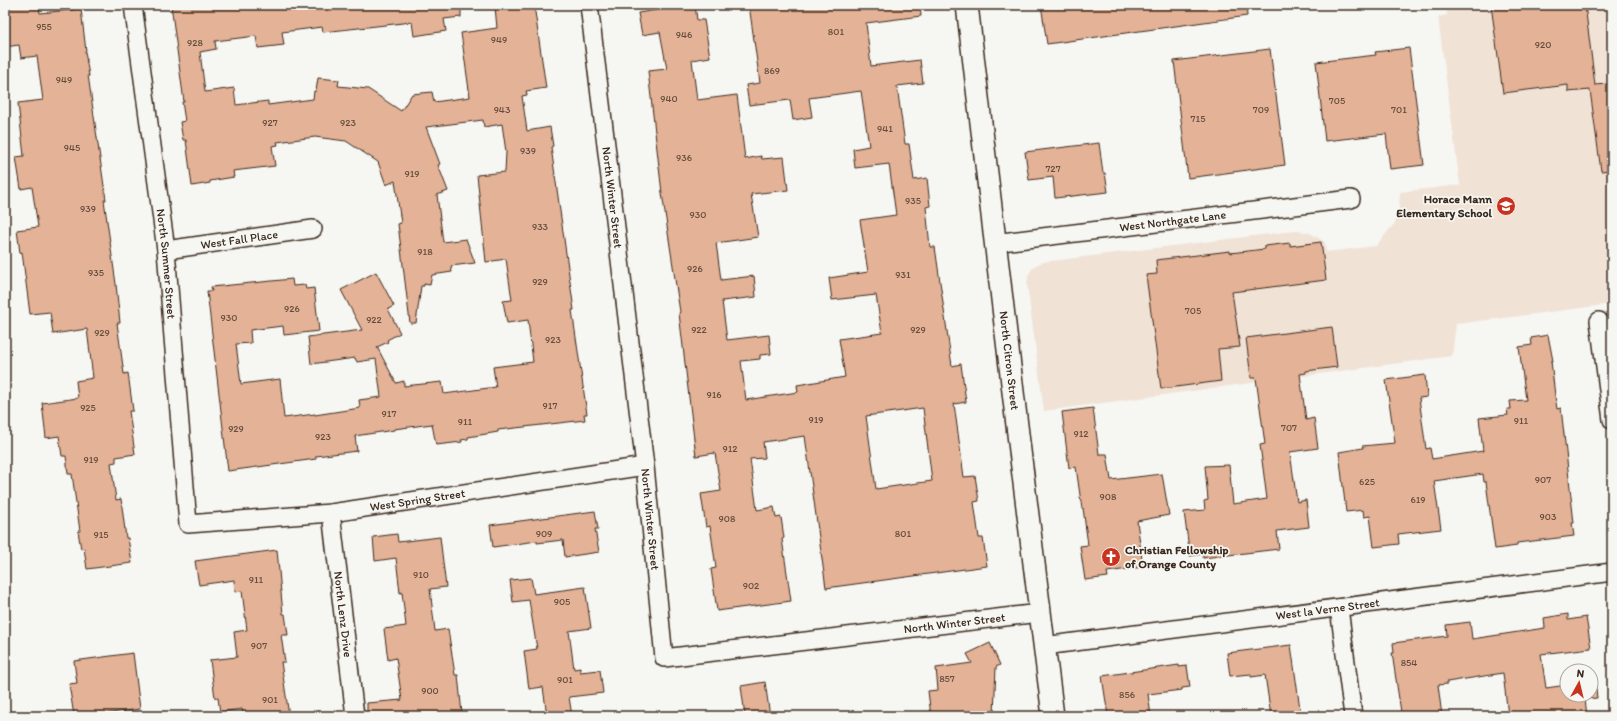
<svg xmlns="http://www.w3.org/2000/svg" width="1617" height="721" font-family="Itim,sans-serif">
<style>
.built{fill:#f1e2d6}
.building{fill:#e4b296;stroke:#3b2a1e;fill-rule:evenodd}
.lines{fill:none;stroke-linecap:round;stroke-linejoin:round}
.minor-casing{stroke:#3b2a1e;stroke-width:20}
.tertiary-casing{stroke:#3b2a1e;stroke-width:24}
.minor{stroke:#f6f6f2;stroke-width:17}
.tertiary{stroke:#f6f6f2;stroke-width:21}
.labels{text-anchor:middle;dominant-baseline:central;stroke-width:3.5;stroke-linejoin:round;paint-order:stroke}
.number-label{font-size:10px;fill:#654c3c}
.street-label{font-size:12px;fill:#3b2a1e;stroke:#f6f6f2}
.poi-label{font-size:12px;font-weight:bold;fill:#3b2a1e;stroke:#f6f6f2;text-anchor:end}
</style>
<rect width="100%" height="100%" fill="#f6f6f2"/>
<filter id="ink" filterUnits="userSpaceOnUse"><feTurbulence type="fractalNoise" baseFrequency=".025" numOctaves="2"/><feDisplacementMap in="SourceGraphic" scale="8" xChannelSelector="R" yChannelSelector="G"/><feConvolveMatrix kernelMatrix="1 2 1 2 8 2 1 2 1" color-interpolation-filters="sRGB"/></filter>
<g filter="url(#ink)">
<path class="built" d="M 1446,5 L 1612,5 L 1612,304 L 1456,324 L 1452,356 L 1044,411 L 1027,284 L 1028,276 L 1031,270 L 1036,265 L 1043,262 L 1285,232 L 1298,231 L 1310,233 L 1325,242 L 1326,252 L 1376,246 L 1395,223 L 1399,210 L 1400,192 L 1460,185 L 1438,17 L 1447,15 Z"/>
<path class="building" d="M 5,5 L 33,5 L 34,8 L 39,7 L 40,13 L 81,9 L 86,51 L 85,51 L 89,76 L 88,75 L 104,186 L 106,200 L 104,200 L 116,284 L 120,323 L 117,323 L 124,374 L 128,373 L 133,411 L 129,411 L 135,454 L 116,457 L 116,462 L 111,463 L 116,500 L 121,499 L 126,538 L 128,538 L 132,563 L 87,569 L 84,548 L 81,549 L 78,531 L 80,531 L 72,474 L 68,474 L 66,456 L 62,456 L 59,436 L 46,438 L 42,403 L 78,398 L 76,381 L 93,378 L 87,329 L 53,334 L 50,312 L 30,314 L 22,252 L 20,253 L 17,230 L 38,227 L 32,187 L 21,189 L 16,157 L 24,156 L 18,103 L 43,100 L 37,56 L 21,58 L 19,45 L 5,47 Z
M 171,5 L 461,5 L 461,17 L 444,19 L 446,31 L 414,36 L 412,22 L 323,32 L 322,27 L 282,32 L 284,45 L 258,48 L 256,36 L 215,41 L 216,49 L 200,52 L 205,92 L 234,88 L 236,105 L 268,101 L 268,105 L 313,99 L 314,91 L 316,91 L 318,78 L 339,80 L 338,86 L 368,89 L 401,111 L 412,94 L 432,92 L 434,102 L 470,97 L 461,33 L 497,28 L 495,7 L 513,5 L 534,5 L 546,88 L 526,91 L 527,95 L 522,96 L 527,131 L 550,127 L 553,146 L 551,147 L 574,310 L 572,310 L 587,414 L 584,414 L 585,420 L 498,430 L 498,432 L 468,437 L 468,439 L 461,440 L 462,442 L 436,445 L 432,424 L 394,429 L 394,430 L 355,436 L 357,451 L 316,456 L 316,459 L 228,471 L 207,291 L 212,291 L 211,287 L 292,279 L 293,286 L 305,285 L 306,289 L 314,288 L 319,331 L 284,335 L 283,326 L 250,330 L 251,343 L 236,344 L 241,384 L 280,379 L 284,418 L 315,414 L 315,415 L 360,408 L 359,400 L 381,397 L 376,359 L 357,362 L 355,358 L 311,364 L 308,337 L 362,330 L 341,290 L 376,272 L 394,306 L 388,309 L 400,333 L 387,340 L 388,342 L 377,347 L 396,383 L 404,381 L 404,386 L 442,382 L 444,394 L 496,387 L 493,367 L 533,362 L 528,320 L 507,323 L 503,301 L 512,300 L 506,259 L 486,262 L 477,175 L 505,172 L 506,152 L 502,124 L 484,127 L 483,120 L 426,127 L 440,164 L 438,165 L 448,191 L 437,195 L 443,242 L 466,239 L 475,263 L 451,266 L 452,272 L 432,275 L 430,285 L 424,284 L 424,286 L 421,286 L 416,323 L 410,323 L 398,224 L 401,223 L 395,181 L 386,185 L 378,162 L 346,141 L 315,137 L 277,142 L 278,145 L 272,146 L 275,166 L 233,171 L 234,177 L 210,181 L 210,183 L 192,186 L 186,140 L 183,140 L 180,122 L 185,121 L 182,102 L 184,102 Z
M 687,5 L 695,5 L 697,20 L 704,20 L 710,57 L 692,60 L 697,100 L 737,95 L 745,159 L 761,156 L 762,159 L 784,157 L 788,190 L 751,194 L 758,237 L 716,243 L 721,280 L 754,276 L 756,297 L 722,301 L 727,340 L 769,335 L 771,354 L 760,355 L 760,359 L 741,361 L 746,400 L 798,392 L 797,385 L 845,377 L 839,339 L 882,333 L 876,295 L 832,300 L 829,278 L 868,272 L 860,220 L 896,215 L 889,164 L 855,168 L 853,149 L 869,146 L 861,91 L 809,98 L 812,117 L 793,120 L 790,100 L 749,105 L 746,85 L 760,83 L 749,5 L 920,5 L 921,16 L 866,23 L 871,66 L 920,60 L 923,83 L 897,86 L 905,144 L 909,144 L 914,180 L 927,178 L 930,206 L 926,207 L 930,247 L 935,247 L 952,366 L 961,364 L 966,402 L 954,404 L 964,477 L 975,476 L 979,501 L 974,502 L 979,538 L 983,538 L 987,566 L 826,588 L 805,436 L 763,442 L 765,458 L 750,459 L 757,510 L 774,507 L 776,518 L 781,517 L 784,538 L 782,539 L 791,601 L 717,611 L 711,569 L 716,568 L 710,526 L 706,527 L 701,494 L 721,491 L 715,453 L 696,456 L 679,313 L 680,312 L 662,193 L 648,71 L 667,69 L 660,32 L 642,35 L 638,13 ZM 923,408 L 932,481 L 876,489 L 866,416 Z
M 1041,5 L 1246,5 L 1247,16 L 1047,44 Z
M 1491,5 L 1585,5 L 1595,85 L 1608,84 L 1612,112 L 1612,170 L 1601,171 L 1590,90 L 1568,92 L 1568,85 L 1503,93 Z
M 1409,48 L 1424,165 L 1390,169 L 1386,134 L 1325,141 L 1316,62 L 1376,55 L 1375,52 Z
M 1270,49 L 1285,165 L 1188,178 L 1174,61 Z
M 1099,143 L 1103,173 L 1105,173 L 1108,192 L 1055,198 L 1053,177 L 1029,180 L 1025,152 Z
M 1321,242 L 1326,280 L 1232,292 L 1240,347 L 1218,349 L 1221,381 L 1161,389 L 1146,275 L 1157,274 L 1156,260 L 1230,251 L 1230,253 L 1265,249 L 1265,246 L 1290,243 L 1290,246 Z
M 1332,327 L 1337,367 L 1306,371 L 1306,373 L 1300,374 L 1306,420 L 1314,418 L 1318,448 L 1290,452 L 1297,502 L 1306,500 L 1309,527 L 1277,531 L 1279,549 L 1203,558 L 1203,554 L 1190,556 L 1184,512 L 1205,510 L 1204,501 L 1208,500 L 1205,466 L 1229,465 L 1233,504 L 1267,499 L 1260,445 L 1265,444 L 1256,378 L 1251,378 L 1246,338 Z
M 1548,335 L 1553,361 L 1551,361 L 1555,396 L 1557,409 L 1561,408 L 1574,523 L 1572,523 L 1574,536 L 1517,543 L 1517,546 L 1495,549 L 1486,482 L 1484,482 L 1483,474 L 1434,481 L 1441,529 L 1398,534 L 1399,544 L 1374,547 L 1370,516 L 1364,517 L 1363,510 L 1346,512 L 1339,452 L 1363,448 L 1362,446 L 1395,443 L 1386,380 L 1425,375 L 1427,397 L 1419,398 L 1426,449 L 1430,448 L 1432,459 L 1483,451 L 1479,418 L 1508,415 L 1507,409 L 1511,409 L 1510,401 L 1526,400 L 1519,347 L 1532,345 L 1531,338 Z
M 1093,408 L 1099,454 L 1107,454 L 1111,480 L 1162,474 L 1169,515 L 1137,521 L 1143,567 L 1107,572 L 1108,577 L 1085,580 L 1080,546 L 1088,545 L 1083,508 L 1082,509 L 1076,467 L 1069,468 L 1062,412 Z
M 595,511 L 598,529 L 595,529 L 599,552 L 565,557 L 563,540 L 537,543 L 537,541 L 493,547 L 490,525 Z
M 397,534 L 398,542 L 440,537 L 446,587 L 430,589 L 435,631 L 448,629 L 455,675 L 458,675 L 462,714 L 444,716 L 367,716 L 367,703 L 402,700 L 396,658 L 388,660 L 384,629 L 406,626 L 402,592 L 400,593 L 396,558 L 375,561 L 373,537 Z
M 277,550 L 283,614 L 285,614 L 288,635 L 281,635 L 285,662 L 281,662 L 289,716 L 243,716 L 242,709 L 220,712 L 218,698 L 215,698 L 210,660 L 237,657 L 234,632 L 247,630 L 242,591 L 235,592 L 234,580 L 199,585 L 195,561 Z
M 531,578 L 534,594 L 585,587 L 591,628 L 569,631 L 574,669 L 580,668 L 580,672 L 600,670 L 603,693 L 569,697 L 572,716 L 547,716 L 543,687 L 529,689 L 524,651 L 537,649 L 529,600 L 513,602 L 510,580 Z
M 1568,614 L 1568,620 L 1586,617 L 1591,648 L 1541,654 L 1546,688 L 1567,685 L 1567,695 L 1591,695 L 1591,682 L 1595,681 L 1597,698 L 1585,699 L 1587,716 L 1508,716 L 1503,673 L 1447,682 L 1447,684 L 1438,685 L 1442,716 L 1403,716 L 1402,712 L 1401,712 L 1392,653 L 1394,653 L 1393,643 L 1447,636 L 1446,625 L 1470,622 L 1472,639 L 1545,628 L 1544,618 Z
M 990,643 L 1000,665 L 996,667 L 994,715 L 931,716 L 928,691 L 938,690 L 936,668 L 972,663 L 967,654 Z
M 1291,645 L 1301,716 L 1271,716 L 1265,675 L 1251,677 L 1251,674 L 1230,676 L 1227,653 Z
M 133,653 L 140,709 L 104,714 L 104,716 L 74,716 L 69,684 L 77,683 L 74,661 Z
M 1179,665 L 1179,667 L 1187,666 L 1190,687 L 1182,688 L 1182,690 L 1148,694 L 1151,716 L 1108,716 L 1102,676 Z
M 765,682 L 770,716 L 745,716 L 741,686 Z"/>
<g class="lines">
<g class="minor-casing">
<g id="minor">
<path id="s1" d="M 133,5 L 166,250 L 188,524 L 331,513 L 645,466"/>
<path id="s2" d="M 589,5 L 645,466 L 664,658 L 1039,613"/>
<path id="s3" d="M 994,243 L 1351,199"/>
<path id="s4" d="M 166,250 L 313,229"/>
<path d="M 1599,321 L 1612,420"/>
<path id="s5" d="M 331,513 L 355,716"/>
<path d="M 1339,608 L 1353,716"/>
<path id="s6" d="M 1044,646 L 1612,572"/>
</g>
</g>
<g class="tertiary-casing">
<g id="tertiary">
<path id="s7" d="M 967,5 L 1021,459 L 1053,716"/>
</g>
</g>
<use href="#minor" class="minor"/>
<use href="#tertiary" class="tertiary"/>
</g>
</g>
<defs>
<g id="school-disc" transform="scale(1)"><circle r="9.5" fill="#c8321e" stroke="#f6f6f2"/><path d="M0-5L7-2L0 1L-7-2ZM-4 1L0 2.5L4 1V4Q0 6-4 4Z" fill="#fff"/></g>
<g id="church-disc" transform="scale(1)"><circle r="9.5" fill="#c8321e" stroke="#f6f6f2"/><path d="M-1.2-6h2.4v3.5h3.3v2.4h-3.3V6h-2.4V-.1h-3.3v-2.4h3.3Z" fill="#fff"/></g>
</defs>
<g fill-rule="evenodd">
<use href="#school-disc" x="1506" y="206"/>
<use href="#church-disc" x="1111" y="557"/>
</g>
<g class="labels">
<g class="number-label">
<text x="44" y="26">955</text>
<text x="836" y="31">801</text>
<text x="684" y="34">946</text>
<text x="499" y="39">949</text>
<text x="195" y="42">928</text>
<text x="1543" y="44">920</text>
<text x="772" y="70">869</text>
<text x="64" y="79">949</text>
<text x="669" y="98">940</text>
<text x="1337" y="100">705</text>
<text x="502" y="109">943</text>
<text x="1261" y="109">709</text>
<text x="1399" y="109">701</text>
<text x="1198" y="118">715</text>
<text x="270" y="122">927</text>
<text x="348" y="122">923</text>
<text x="885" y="128">941</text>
<text x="72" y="147">945</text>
<text x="528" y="150">939</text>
<text x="684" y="157">936</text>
<text x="1053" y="168">727</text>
<text x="412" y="173">919</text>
<text x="913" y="200">935</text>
<text x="88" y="208">939</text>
<text x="698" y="214">930</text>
<text x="540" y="226">933</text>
<text x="425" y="251">918</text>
<text x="695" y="268">926</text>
<text x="96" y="272">935</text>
<text x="903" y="274">931</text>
<text x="540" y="281">929</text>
<text x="292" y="308">926</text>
<text x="1193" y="310">705</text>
<text x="229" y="317">930</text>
<text x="374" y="319">922</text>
<text x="699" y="329">922</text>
<text x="918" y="329">929</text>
<text x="102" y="332">929</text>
<text x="553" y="339">923</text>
<text x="714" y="394">916</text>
<text x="550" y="405">917</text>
<text x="88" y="407">925</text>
<text x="389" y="413">917</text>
<text x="816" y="419">919</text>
<text x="1521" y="420">911</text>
<text x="465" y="421">911</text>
<text x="1289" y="427">707</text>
<text x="236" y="428">929</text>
<text x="1081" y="433">912</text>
<text x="323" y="436">923</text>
<text x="730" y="448">912</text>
<text x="91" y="459">919</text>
<text x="1543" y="479">907</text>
<text x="1367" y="481">625</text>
<text x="1108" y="496">908</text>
<text x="1418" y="499">619</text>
<text x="1548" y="516">903</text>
<text x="727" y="518">908</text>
<text x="544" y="533">909</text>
<text x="903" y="533">801</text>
<text x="101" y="534">915</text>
<text x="421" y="574">910</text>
<text x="256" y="579">911</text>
<text x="751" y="585">902</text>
<text x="562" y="601">905</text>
<text x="259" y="645">907</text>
<text x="1409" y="662">854</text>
<text x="947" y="678">857</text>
<text x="565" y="679">901</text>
<text x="430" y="690">900</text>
<text x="1127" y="694">856</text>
<text x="270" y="699">901</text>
</g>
<g class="street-label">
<text stroke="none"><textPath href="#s2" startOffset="194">North Winter Street</textPath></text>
<text stroke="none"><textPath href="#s3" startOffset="180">West Northgate Lane</textPath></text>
<text stroke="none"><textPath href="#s4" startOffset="74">West Fall Place</textPath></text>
<text stroke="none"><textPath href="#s1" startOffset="261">North Summer Street</textPath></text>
<text stroke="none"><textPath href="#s7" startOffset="358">North Citron Street</textPath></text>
<text stroke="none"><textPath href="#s1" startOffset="753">West Spring Street</textPath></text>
<text stroke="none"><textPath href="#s2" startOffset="518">North Winter Street</textPath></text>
<text stroke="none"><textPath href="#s6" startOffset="286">West la Verne Street</textPath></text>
<text stroke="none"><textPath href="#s5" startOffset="102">North Lenz Drive</textPath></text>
<text stroke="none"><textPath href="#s2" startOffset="950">North Winter Street</textPath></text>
</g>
<g class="poi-label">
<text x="1492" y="199">Horace Mann<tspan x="1492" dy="14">Elementary School</tspan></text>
<text x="1125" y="550" text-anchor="start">Christian Fellowship<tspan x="1125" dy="14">of Orange County</tspan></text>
</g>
</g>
<rect width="1617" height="721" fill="none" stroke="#f6f6f2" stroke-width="20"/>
<rect x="10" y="10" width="1597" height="701" fill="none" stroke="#3b2a1e" stroke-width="1.5" filter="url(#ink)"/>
<g transform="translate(1579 683) rotate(8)"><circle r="19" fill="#f6f6f2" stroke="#aba49d"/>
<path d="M0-3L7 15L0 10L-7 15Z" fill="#c8321e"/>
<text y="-6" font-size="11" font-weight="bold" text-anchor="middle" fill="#3b2a1e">N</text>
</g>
</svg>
